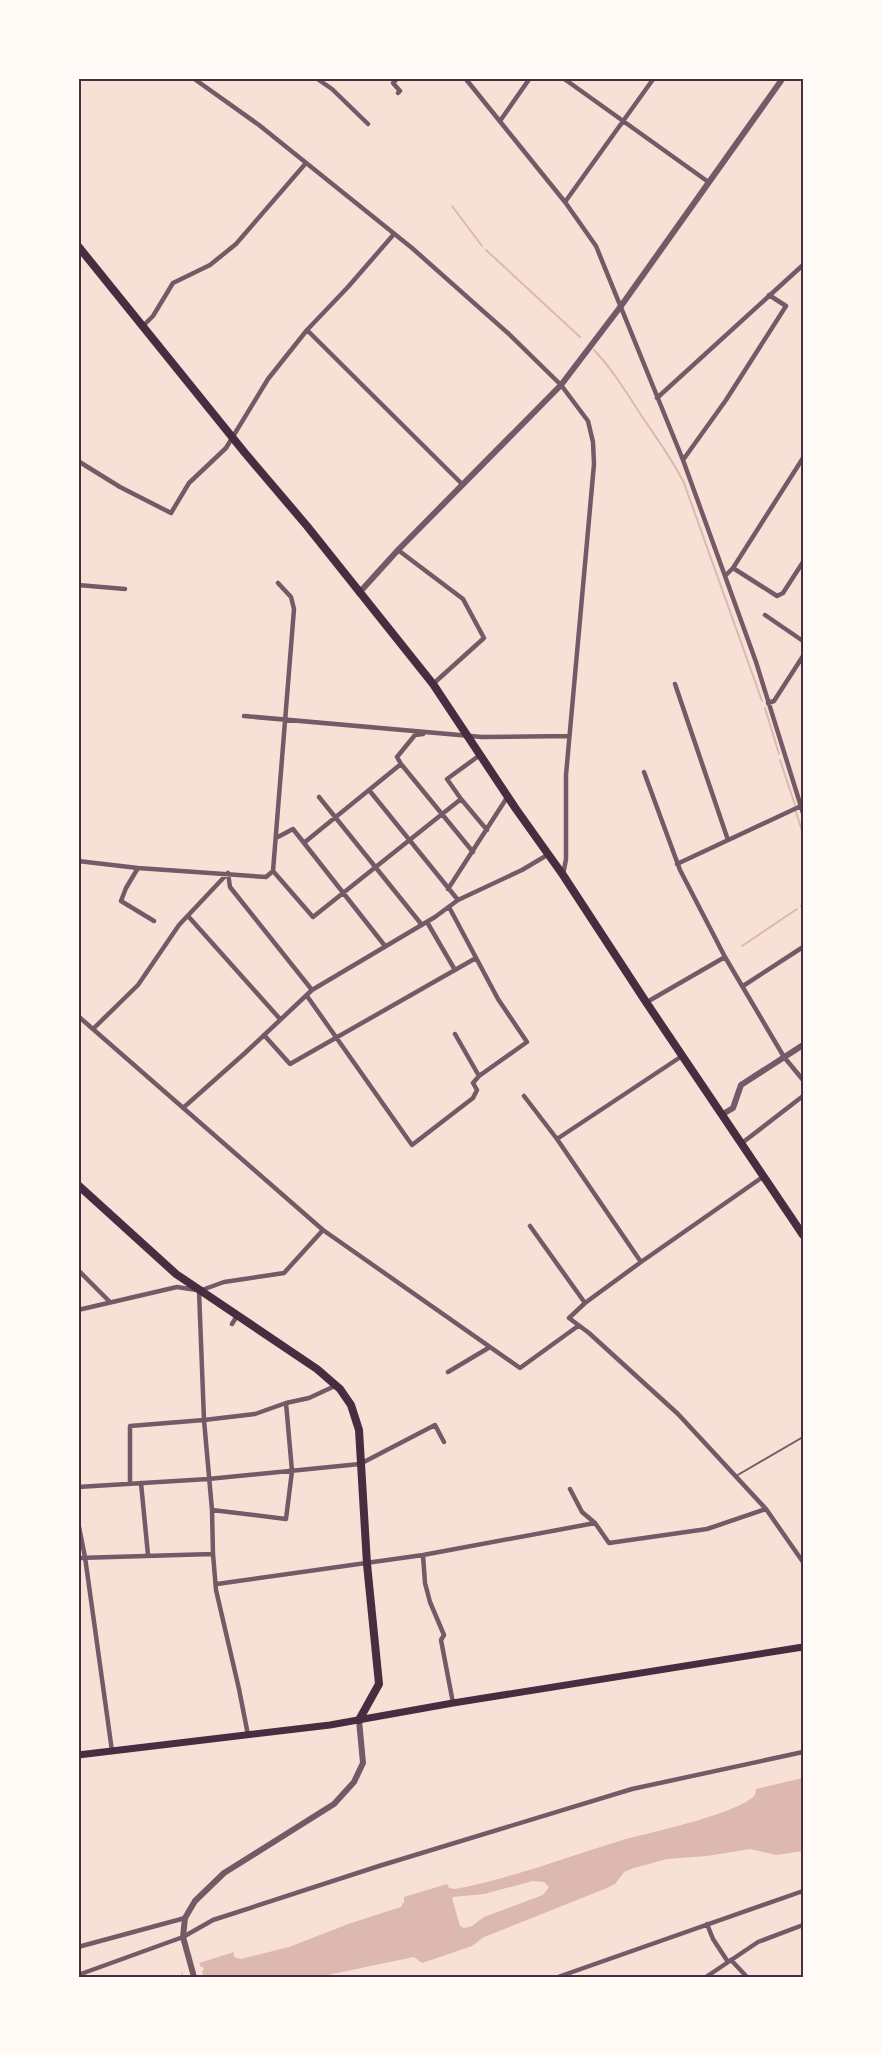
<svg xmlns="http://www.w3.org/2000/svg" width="881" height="2055" font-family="'Nunito Sans',sans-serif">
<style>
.water{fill:#dcb8b0;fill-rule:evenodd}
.pier{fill:#f7e1d7}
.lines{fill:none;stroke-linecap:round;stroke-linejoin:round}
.stream{stroke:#dcb8b0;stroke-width:2}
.service{stroke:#755966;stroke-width:2}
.minor{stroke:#755966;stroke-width:4.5}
.tertiary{stroke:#755966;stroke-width:6}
.secondary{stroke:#4a2c40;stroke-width:7}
.primary{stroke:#4a2c40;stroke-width:8}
.trunk{stroke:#4a2c40;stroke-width:8}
.neatline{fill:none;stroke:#4a2c40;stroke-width:2}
</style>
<rect width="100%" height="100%" fill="#f7e1d7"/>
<path class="water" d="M 803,1778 L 803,1851 L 776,1855 L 750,1849 L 707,1856 L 667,1859 L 634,1868 L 624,1872 L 615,1884 L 607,1888 L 484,1937 L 472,1946 L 422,1963 L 414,1957 L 318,1977 L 181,1977 L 182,1971 L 199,1963 L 234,1952 L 234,1957 L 241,1959 L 289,1947 L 351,1923 L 401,1907 L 404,1902 L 404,1897 L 447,1884 L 449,1888 L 455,1889 C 514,1878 569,1856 626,1839 C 653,1832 740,1813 755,1795 L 756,1789 ZM 533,1881 L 544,1882 L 549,1887 L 543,1895 L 484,1917 L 472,1926 L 464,1928 L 460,1926 L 452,1898 L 453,1897 L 484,1894 Z"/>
<path class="pier" d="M 199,1960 L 200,1966 L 204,1968 L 202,1972 L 204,1977 L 184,1977 L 181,1968 Z"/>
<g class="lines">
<path class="stream" d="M 452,206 L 482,246
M 486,250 L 580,337
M 594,350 C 613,370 626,392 641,415 C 657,439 671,457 684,483 L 762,701
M 765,708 L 779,754
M 780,760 L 795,805
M 796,812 L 803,834
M 801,906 L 803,905
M 742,946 L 797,909"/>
<path class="service" d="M 736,1476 L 803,1437"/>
<path class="minor" d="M 193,78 L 259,125 L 412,248 L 509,334 L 561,385 L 588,421 L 593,442 L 594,464 L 566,775 L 566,859 L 563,875
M 316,78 L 332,89 L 368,124
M 398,78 L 393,83 L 400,91 L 398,93
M 465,78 L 565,202 L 596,246 L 683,460 L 725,576 L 756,662 L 803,813
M 563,78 L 707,181
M 500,121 L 530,78
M 565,202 L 654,78
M 144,325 L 153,316 L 173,283 L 210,265 L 236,244 L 306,163
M 307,330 L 463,485
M 657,398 L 803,265
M 683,460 L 726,400 L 786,306 L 769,295
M 78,461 L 120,487 L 171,513 L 189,483 L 226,448 L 268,379 L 307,330 L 348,287 L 394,234
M 398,550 L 463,599 L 484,638 L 433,684
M 733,568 L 777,596 L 783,593 L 803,562
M 725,576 L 733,568 L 803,458
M 278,583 L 291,597 L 294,609 L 273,871 L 313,917 L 461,799 L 447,779 L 480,755
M 78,585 L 125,589
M 765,615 L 803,641
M 675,684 L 728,840
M 768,703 L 774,701 L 803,656
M 244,716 L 482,737 L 569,736
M 401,764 L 473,852
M 644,772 L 680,870 L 725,957 L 784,1057 L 803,1080
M 369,790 L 458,900
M 319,797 L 422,925
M 461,799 L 487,830
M 276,838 L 293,829 L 385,946
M 305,842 L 401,764 L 397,757 L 415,735 L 423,734
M 78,861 L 138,868 L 266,877 L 273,871
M 677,864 L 801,806
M 138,868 L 126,888 L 121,901 L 154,921
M 228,873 L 230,887 L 312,990
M 448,889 L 508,796
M 188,916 L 280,1019
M 427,922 L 455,970
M 743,986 L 803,947
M 307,996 L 412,1145 L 473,1098 L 477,1090 L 473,1083 L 479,1076 L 527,1042 L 498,999 L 449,907
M 647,1002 L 725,957
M 78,1016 L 323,1230 L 520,1368 L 578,1326
M 93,1029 L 138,985 L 179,925 L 228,873
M 455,1034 L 479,1076
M 264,1035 L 290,1064 L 476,958
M 524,1096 L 557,1139 L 641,1262
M 183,1108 L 245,1053 L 312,990 L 435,917 L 458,900 L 522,870 L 549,854
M 557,1139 L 682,1056
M 742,1143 L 803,1096
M 764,1176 L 641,1262 L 585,1303 L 569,1318 L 589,1333 L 678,1414 L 766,1509 L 803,1562
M 530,1226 L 585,1303
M 78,1270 L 110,1302
M 78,1310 L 177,1287 L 197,1290
M 232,1324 L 237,1316
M 448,1372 L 490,1347
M 141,1483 L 148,1555
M 130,1484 L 130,1426 L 204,1420 L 255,1414 L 286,1403 L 309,1398 L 337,1385
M 78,1487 L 208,1479 L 360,1464 L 435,1425 L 444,1442
M 570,1489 L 582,1512 L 595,1523 L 609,1543 L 707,1529 L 766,1509
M 212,1510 L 286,1519 L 292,1471 L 286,1403
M 78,1522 L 85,1557 L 112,1751
M 423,1555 L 425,1583 L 430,1602 L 444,1635 L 441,1640 L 453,1703
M 78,1558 L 213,1554
M 217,1584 L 423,1555 L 595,1523
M 248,1735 L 239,1689 L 216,1590 L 213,1554 L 212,1510 L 204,1420 L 199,1291 L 224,1282 L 284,1273 L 323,1230
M 707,1924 L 713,1939 L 728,1962
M 78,1947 L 185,1918
M 731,1960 L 747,1977
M 78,1975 L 183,1937 L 213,1920 L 379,1866 L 632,1789 L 803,1752
M 558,1977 L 803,1891
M 706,1977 L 758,1942 L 803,1925"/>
<path class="tertiary" d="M 359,593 L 398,550 L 561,385 L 621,306 L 783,78
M 723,1114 L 733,1108 L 741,1085 L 803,1045
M 194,1977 L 183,1937 L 185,1918 L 195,1901 L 224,1873 L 334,1804 L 354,1782 L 363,1763 L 359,1720"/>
<path class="secondary" d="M 78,1755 L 330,1725 L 453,1703 L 803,1647"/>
<path class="primary" d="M 78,1185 L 176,1274 L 317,1369 L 340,1389 L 351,1405 L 359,1430 L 367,1564 L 379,1684 L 359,1720"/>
<path class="trunk" d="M 78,246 L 245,453 L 307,526 L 433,684 L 516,809 L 563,875 L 646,1002 L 803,1235"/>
</g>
<rect width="881" height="2055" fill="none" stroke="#fffaf5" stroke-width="159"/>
<rect x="80" y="80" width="722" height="1896" class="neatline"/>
</svg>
